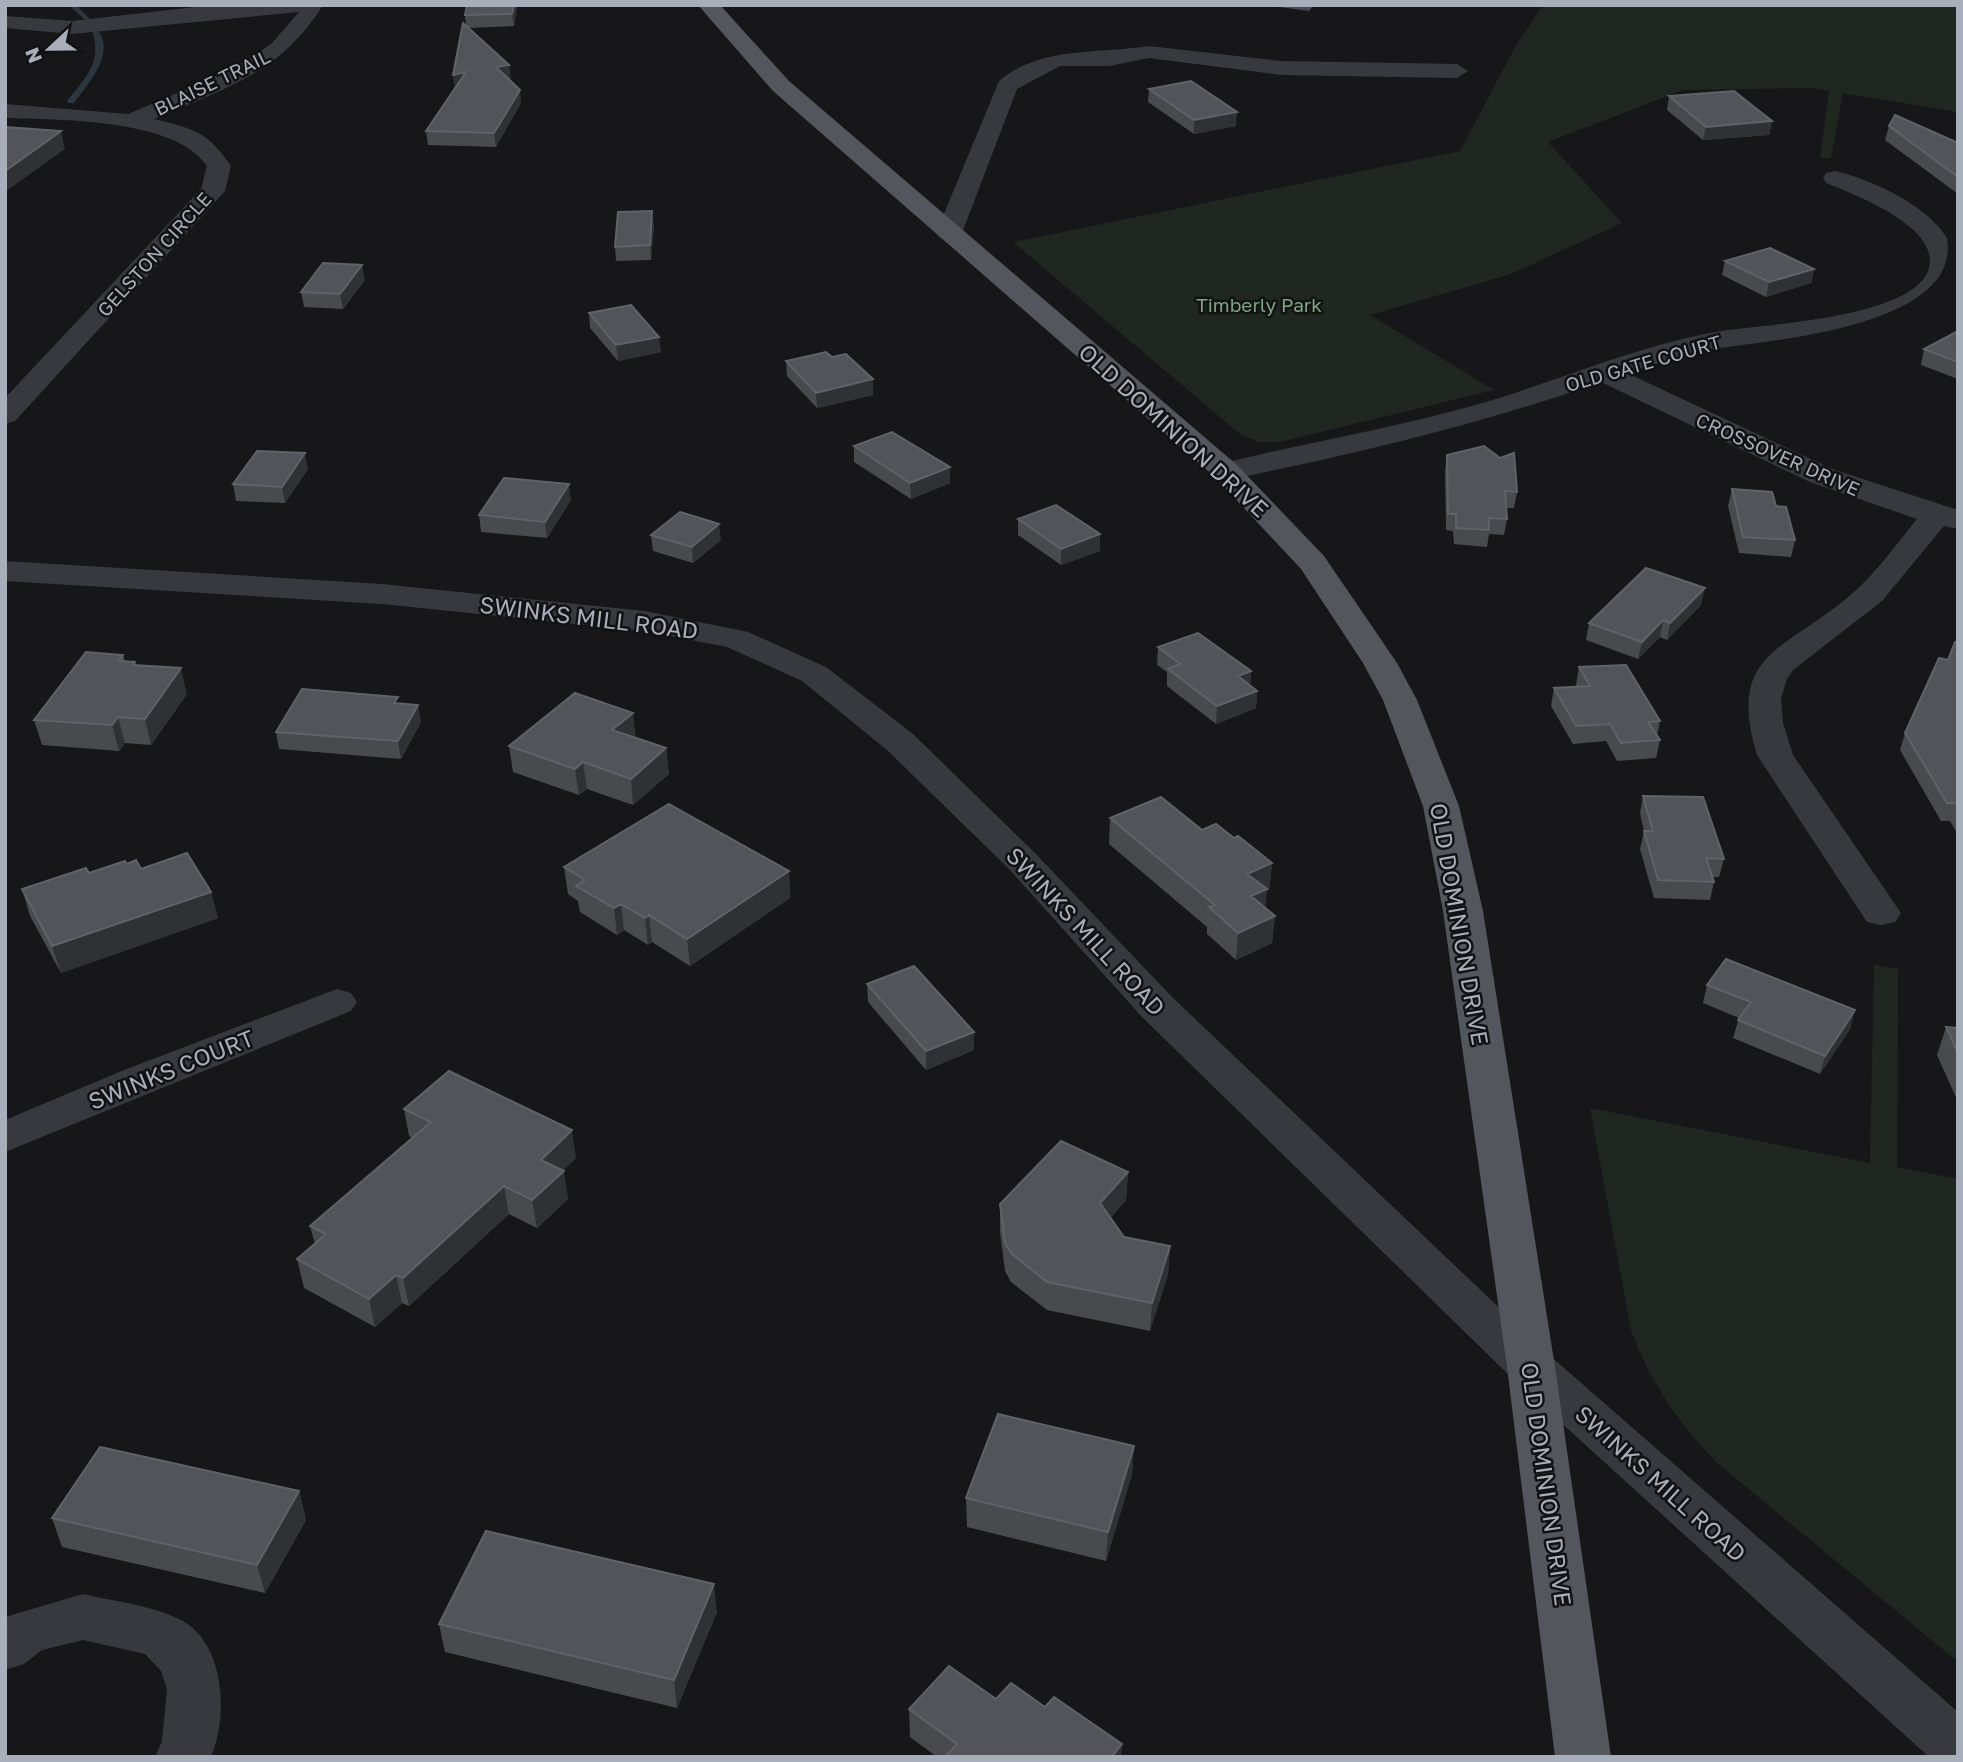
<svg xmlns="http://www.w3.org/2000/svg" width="1963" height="1762" font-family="'Golos Text',sans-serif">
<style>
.green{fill:#1f2720}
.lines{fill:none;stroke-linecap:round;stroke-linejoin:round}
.stream{fill:#2c363e;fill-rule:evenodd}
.minor{fill:#38393e;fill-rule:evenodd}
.major{fill:#53565d;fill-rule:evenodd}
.wall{fill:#484a4e}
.shaded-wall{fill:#303134}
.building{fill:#53545a;stroke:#606269;stroke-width:2}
.labels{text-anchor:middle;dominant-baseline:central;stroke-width:5;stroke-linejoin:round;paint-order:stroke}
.far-street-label{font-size:19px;fill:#a8aeba;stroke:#121214}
.far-park-label{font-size:19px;fill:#7ea581;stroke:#121214}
.street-label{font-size:23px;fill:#a8aeba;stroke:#121214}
</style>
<rect width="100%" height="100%" fill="#171719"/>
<path class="green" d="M 1543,5 L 1958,5 L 1958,112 L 1843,93 L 1831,158 L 1820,158 L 1829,91 L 1813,88 L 1683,90 L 1548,142 L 1622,223 L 1511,274 L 1370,315 L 1494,390 L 1280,442 L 1259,442 L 1240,434 L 1013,242 L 1460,151 L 1515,47 Z
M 1874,965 L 1898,969 L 1897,1167 L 1958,1179 L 1958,1662 L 1716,1462 C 1678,1422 1650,1382 1631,1330 L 1590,1108 L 1870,1163 Z"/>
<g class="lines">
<path class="stream" d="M 69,5 L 76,5 L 94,23 L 94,25 L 90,25 Z
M 95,28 C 119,50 88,84 74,103 L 68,103 L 67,101 C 86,77 103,62 92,30 Z"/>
<path class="minor" d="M 213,5 L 323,5 C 281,73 224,89 154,119 C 194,129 207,131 231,166 L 225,191 L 15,421 L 5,424 L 5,398 L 201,189 L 207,166 C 175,118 59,120 5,118 L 5,104 L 128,114 L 199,84 L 250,59 L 272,43 L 299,12 L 72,34 L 5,28 L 5,16 L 72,21 Z
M 1149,46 L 1281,61 L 1457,64 L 1468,71 L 1457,78 L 1281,75 L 1149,58 L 1109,66 L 1060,66 L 1017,89 L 962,233 L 958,238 L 940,238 L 936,233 L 999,81 C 1040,46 1098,54 1149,46 Z
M 1835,171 C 1872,180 1926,204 1947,238 C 1963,329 1759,341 1714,349 C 1684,354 1656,364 1627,373 L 1832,469 L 1958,510 L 1958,529 L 1944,526 L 1882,601 L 1793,670 L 1787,679 L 1781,698 L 1783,723 L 1793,755 L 1901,913 L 1895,922 L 1881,925 L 1867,922 L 1757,755 C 1727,655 1781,652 1846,599 C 1874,576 1895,546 1917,519 L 1810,482 L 1601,382 C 1478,425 1353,455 1226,480 L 1215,477 L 1211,471 L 1215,465 C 1303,443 1392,429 1479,404 C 1562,380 1642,343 1728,330 C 1770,324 1916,317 1929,268 C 1940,227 1856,195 1826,183 L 1823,178 L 1826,173 Z
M 5,561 L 382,584 L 645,611 L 748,632 L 826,667 L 913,734 L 1035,853 L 1172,997 L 1548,1354 L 1958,1712 L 1958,1757 L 1929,1757 L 1514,1380 L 1142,1017 L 1009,869 L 887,750 L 802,681 L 727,647 L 645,631 L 382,604 L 5,581 Z
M 337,989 L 351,993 L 357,1002 L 351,1011 L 5,1152 L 5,1120 L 124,1070 Z
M 83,1594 C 113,1601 149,1605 177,1618 C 225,1639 229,1715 211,1757 L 155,1757 L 162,1741 L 167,1689 L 161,1671 L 145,1654 L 83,1640 L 42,1650 L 24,1664 L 5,1670 L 5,1617 Z"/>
<path class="major" d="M 698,5 L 720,5 L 789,81 L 1237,465 L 1324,556 L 1397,663 L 1417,700 L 1459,806 L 1483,911 L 1555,1367 L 1611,1757 L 1555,1757 L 1507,1367 L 1443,911 L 1423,806 L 1383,700 L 1363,663 L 1301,569 L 1215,477 L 773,91 Z"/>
</g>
<path class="wall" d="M 467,5 L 517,5 L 514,26 L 468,28 L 511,78 L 508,79 L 521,103 L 496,147 L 428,145 L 426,131 L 455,88 L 453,75 L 466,26 L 465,15 Z
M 1265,5 L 1314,5 L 1309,11 Z
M 1149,89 L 1236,126 L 1194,134 L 1148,102 Z
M 1669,96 L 1772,121 L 1769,135 L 1703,140 L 1667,110 Z
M 1889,126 L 1958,143 L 1958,194 L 1885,140 Z
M 654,225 L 651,260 L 616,261 L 615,247 Z
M 1725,261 L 1814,269 L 1811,283 L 1766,297 L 1722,275 Z
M 365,280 L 343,309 L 304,307 L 301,292 Z
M 589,313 L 661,352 L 618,361 L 590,328 Z
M 1958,331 L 1958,379 L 1921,365 L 1924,349 Z
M 832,357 L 873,379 L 873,395 L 817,408 L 787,376 L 786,361 Z
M 854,446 L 950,467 L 950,483 L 911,499 L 854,462 Z
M 1447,455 L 1517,492 L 1514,508 L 1506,508 L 1507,519 L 1504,535 L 1489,534 L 1487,547 L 1454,544 L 1453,531 L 1446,530 L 1445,471 Z
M 308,469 L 285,503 L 236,501 L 233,484 Z
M 1732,489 L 1776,506 L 1795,540 L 1791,557 L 1739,553 L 1728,506 Z
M 571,500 L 547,538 L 481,532 L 479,515 Z
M 1018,519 L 1100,534 L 1100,551 L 1061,565 L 1018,535 Z
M 651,535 L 721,540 L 693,563 L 653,551 Z
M 1701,605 L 1667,640 L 1660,637 L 1638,659 L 1586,640 L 1589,623 Z
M 1958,642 L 1958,835 L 1950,821 L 1941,821 L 1900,750 L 1905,733 Z
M 1158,647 L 1251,671 L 1250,685 L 1257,691 L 1256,708 L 1216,724 L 1167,686 L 1167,672 L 1157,665 Z
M 123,655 L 125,661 L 135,662 L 136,665 L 187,694 L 151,745 L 125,743 L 119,751 L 42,745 L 34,720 Z
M 1579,667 L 1660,721 L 1657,736 L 1660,740 L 1656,758 L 1617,761 L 1606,741 L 1573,744 L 1551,706 L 1554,688 L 1577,687 L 1576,685 Z
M 399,703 L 421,722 L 401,759 L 279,749 L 276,732 Z
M 636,738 L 666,748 L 669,774 L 633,805 L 587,789 L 579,795 L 513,772 L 509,746 Z
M 1643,796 L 1724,859 L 1719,877 L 1712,877 L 1714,882 L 1710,900 L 1654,898 L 1640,849 L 1644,831 L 1640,813 Z
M 1110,818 L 1202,830 L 1234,838 L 1272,863 L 1269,890 L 1267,891 L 1265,908 L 1275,916 L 1272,943 L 1236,960 L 1207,934 L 1207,927 L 1109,844 Z
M 127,864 L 211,892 L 218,918 L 61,973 L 30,916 L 22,889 Z
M 564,867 L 789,871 L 790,898 L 690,966 L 652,942 L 648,945 L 624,930 L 617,935 L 580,912 L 578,901 L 568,894 Z
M 867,984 L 974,1050 L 926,1070 L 868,1002 Z
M 1707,985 L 1855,1010 L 1850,1029 L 1820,1074 L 1733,1038 L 1739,1018 L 1703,1003 Z
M 1946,1027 L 1958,1028 L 1958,1102 L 1937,1055 Z
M 404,1109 L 576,1158 L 563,1170 L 568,1199 L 537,1228 L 509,1214 L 409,1306 L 402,1303 L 375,1327 L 304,1288 L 297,1259 L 315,1244 L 310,1226 L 412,1138 L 409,1136 Z
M 1128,1172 L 1126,1200 L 1111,1217 L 1124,1237 L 1170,1246 L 1168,1274 L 1150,1331 L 1047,1310 L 1011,1282 L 1005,1271 L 1000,1232 L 1000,1204 Z
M 1134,1446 L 1132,1474 L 1106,1561 L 967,1527 L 966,1498 Z
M 299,1491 L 306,1520 L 265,1593 L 62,1547 L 52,1518 Z
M 717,1612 L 677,1708 L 445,1652 L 439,1624 Z
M 996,1699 L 1045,1707 L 1121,1757 L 937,1757 L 910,1737 L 909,1709 Z"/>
<path class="shaded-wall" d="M 514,5 L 517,5 L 514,26 L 512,14 Z
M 509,65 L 511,78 L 497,80 L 496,67 Z
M 466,72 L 455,88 L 453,75 Z
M 520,90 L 521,103 L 496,147 L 494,133 Z
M 1237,112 L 1236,126 L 1194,134 L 1194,120 Z
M 1772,121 L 1769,135 L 1703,140 L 1706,127 Z
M 61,131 L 65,149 L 5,192 L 5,171 Z
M 652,211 L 654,225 L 651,260 L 650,245 Z
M 362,265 L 365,280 L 343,309 L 340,294 Z
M 1814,269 L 1811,283 L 1766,297 L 1769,282 Z
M 659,337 L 661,352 L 618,361 L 616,345 Z
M 873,379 L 873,395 L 817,408 L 816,393 Z
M 305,453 L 308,469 L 285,503 L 282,487 Z
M 950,467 L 950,483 L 911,499 L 910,483 Z
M 569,484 L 571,500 L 547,538 L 545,522 Z
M 719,524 L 721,540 L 693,563 L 692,547 Z
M 1100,534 L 1100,551 L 1061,565 L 1061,549 Z
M 1705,588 L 1701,605 L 1667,640 L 1670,623 Z
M 1663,620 L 1660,637 L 1638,659 L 1642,642 Z
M 181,668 L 187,694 L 151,745 L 145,719 Z
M 1251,671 L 1249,688 L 1238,676 Z
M 1257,691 L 1256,708 L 1216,724 L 1217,706 Z
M 418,705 L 421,722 L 401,759 L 398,741 Z
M 633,713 L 636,738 L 612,730 Z
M 118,717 L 125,743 L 119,751 L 112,725 Z
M 666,748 L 669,774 L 633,805 L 631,779 Z
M 583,762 L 587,789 L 579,795 L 575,769 Z
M 1272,863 L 1269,890 L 1267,891 L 1264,916 L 1249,923 L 1247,874 Z
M 789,871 L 790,898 L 690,966 L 687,939 Z
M 211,892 L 218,918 L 61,973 L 52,946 Z
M 621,904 L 624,930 L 617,935 L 614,908 Z
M 649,915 L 652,942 L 648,945 L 645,918 Z
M 1275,916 L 1272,943 L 1236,960 L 1238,933 Z
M 1855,1010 L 1850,1029 L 1820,1074 L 1825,1056 Z
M 974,1032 L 974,1050 L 926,1070 L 926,1051 Z
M 572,1130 L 576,1158 L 545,1188 L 541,1160 Z
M 564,1171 L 568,1199 L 537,1228 L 532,1200 Z
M 1128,1172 L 1126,1200 L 1099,1231 L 1100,1203 Z
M 504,1186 L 509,1214 L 409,1306 L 403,1278 Z
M 1170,1246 L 1168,1274 L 1150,1331 L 1152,1303 Z
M 396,1275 L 402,1303 L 375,1327 L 369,1299 Z
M 1134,1446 L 1132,1474 L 1106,1561 L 1108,1532 Z
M 299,1491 L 306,1520 L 265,1593 L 257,1565 Z
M 714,1584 L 717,1612 L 677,1708 L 674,1680 Z
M 1122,1744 L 1121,1757 L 1113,1757 L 1113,1755 Z"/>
<path class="building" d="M 467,5 L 514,5 L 512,14 L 465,15 Z
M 463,23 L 509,65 L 496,67 L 520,90 L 494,133 L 426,131 L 466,72 L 453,75 Z
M 1191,81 L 1237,112 L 1194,120 L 1149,89 Z
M 1734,91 L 1772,121 L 1706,127 L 1669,96 Z
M 1895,115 L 1958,143 L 1958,177 L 1889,126 Z
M 5,127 L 61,131 L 5,171 Z
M 652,211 L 650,245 L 615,247 L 618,212 Z
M 1770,248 L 1814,269 L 1769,282 L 1725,261 Z
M 323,263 L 362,265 L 340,294 L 301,292 Z
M 631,305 L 659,337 L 616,345 L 589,313 Z
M 1958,331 L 1958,362 L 1924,349 Z
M 826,352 L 832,357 L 846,354 L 873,379 L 816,393 L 786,361 Z
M 892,432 L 950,467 L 910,483 L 854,446 Z
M 1484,446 L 1500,458 L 1514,453 L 1517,492 L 1505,491 L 1507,519 L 1489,518 L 1489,530 L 1456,528 L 1456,514 L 1448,514 L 1447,455 Z
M 257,451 L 305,453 L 282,487 L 233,484 Z
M 504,478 L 569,484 L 545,522 L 479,515 Z
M 1732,489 L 1772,492 L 1776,506 L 1786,507 L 1795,540 L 1743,537 Z
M 1056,505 L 1100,534 L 1061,549 L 1018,519 Z
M 680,512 L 719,524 L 692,547 L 651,535 Z
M 1646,568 L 1705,588 L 1670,623 L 1663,620 L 1642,642 L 1589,623 Z
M 1198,633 L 1251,671 L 1238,676 L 1257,691 L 1217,706 L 1168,669 L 1180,664 L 1158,647 Z
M 1955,642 L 1958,642 L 1958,807 L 1955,803 L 1947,803 L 1905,733 L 1939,658 L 1948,660 Z
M 86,652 L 123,655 L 119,661 L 135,662 L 133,665 L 181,668 L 145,719 L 118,717 L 112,725 L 34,720 Z
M 1626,665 L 1660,721 L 1648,722 L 1660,740 L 1621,743 L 1610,724 L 1576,726 L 1554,688 L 1590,686 L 1579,667 Z
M 302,689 L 398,697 L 394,703 L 418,705 L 398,741 L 276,732 Z
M 575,693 L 633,713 L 612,730 L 666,748 L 631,779 L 583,762 L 575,769 L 509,746 Z
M 1643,796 L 1703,797 L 1724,859 L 1706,858 L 1714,882 L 1658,880 L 1644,831 L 1653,831 Z
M 1161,797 L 1202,830 L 1216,824 L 1234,838 L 1238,836 L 1272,863 L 1247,874 L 1267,889 L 1251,896 L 1275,916 L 1238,933 L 1209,907 L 1215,905 L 1110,818 Z
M 669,804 L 789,871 L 687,939 L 649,915 L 645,918 L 621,904 L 614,908 L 576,886 L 585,880 L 564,867 Z
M 187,853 L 211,892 L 52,946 L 22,889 L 86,868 L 89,873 L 125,861 L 127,864 L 136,860 L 141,869 Z
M 1726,959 L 1855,1010 L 1825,1056 L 1738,1020 L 1751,1002 L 1707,985 Z
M 914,966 L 974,1032 L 926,1051 L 867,984 Z
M 1946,1027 L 1958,1028 L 1958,1053 Z
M 449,1071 L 572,1130 L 541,1160 L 564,1171 L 532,1200 L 504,1186 L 403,1278 L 396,1275 L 369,1299 L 297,1259 L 326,1234 L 310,1226 L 431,1122 L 404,1109 Z
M 1061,1141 L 1128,1172 L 1100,1203 L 1124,1237 L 1170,1246 L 1152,1303 L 1047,1282 L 1012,1254 L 1005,1243 L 1000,1204 Z
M 998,1414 L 1134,1446 L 1108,1532 L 966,1498 Z
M 100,1447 L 299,1491 L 257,1565 L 52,1518 Z
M 486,1531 L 714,1584 L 674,1680 L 439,1624 Z
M 949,1666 L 996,1699 L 1011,1683 L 1045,1707 L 1054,1697 L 1122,1744 L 1113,1755 L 1115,1757 L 945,1757 L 957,1744 L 909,1709 Z"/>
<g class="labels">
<g class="far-street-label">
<text transform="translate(212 82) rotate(-26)">BLAISE TRAIL</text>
<text transform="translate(154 254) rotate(-48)">GELSTON CIRCLE</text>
<text transform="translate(1643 363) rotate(-16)">OLD GATE COURT</text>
<text transform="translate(1778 454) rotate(24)">CROSSOVER DRIVE</text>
</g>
<g class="far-park-label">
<text x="1259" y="304">Timberly Park</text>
</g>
<g class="street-label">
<text transform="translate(1174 430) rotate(42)">OLD DOMINION DRIVE</text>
<text transform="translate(589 617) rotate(7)">SWINKS MILL ROAD</text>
<text transform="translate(1460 924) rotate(80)">OLD DOMINION DRIVE</text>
<text transform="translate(1086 931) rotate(47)">SWINKS MILL ROAD</text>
<text transform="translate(171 1069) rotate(-22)">SWINKS COURT</text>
<text transform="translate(1661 1483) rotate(42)">SWINKS MILL ROAD</text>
<text transform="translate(1547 1484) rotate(82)">OLD DOMINION DRIVE</text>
</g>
</g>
<rect width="1963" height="1762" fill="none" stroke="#a8aeba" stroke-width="14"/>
<g transform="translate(49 49) rotate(248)" stroke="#121214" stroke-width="5" paint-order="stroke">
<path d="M0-5L12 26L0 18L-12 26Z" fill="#a8aeba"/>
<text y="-10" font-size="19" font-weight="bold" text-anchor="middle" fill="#a8aeba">N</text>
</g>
</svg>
